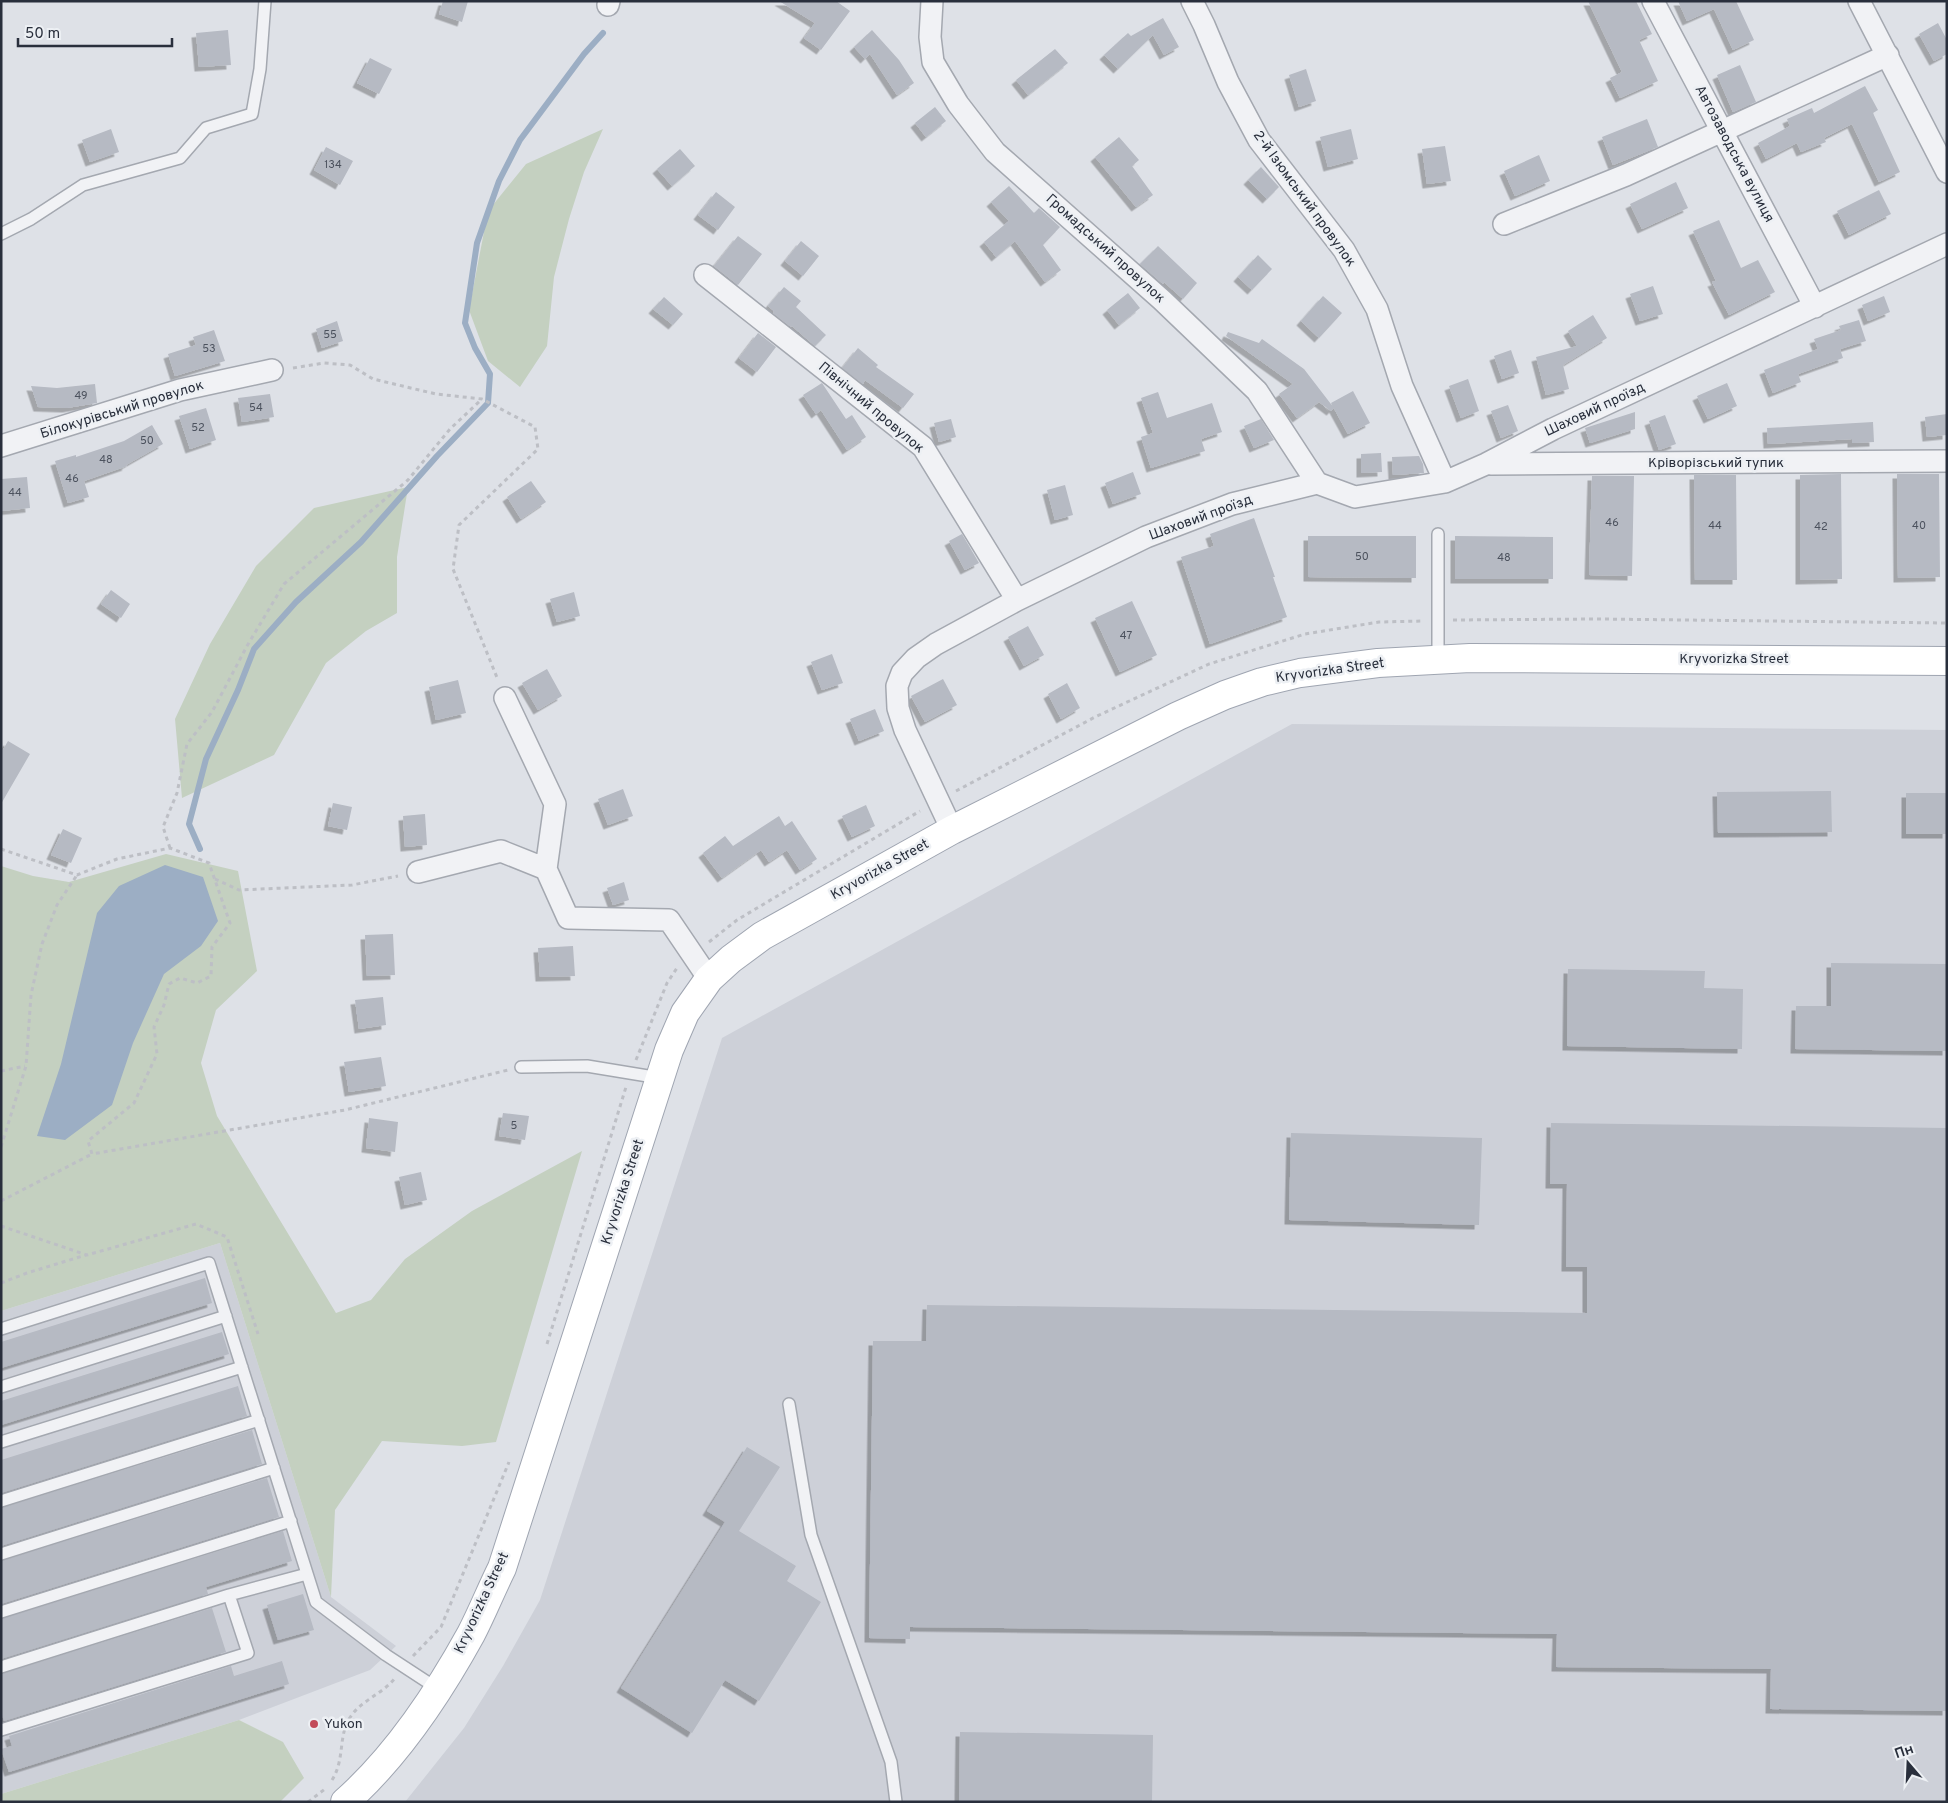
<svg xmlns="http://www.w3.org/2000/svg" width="1948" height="1803" font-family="Overpass,sans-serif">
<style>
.built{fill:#cdd0d8}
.green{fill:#c4d0c0}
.water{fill:#9caec4}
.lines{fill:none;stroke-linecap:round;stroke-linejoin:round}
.stream{stroke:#9caec4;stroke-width:6}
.building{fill:#b6bac3;filter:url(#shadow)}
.lane-casing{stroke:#a4a8b0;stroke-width:14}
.street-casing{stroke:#a4a8b0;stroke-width:24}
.primary-casing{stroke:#9fa5b1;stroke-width:30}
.path{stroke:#bdbfc5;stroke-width:3;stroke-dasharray:4 4;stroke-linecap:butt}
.lane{stroke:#f1f2f5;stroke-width:11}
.street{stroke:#f1f2f5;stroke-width:21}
.primary{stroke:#fff;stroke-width:28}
.poi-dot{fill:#c34c5a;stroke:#edf0f4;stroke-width:2}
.labels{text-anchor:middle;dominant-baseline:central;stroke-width:5;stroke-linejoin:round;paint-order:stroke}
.number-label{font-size:11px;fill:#4c525e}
.street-label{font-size:14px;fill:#292f3c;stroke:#edf0f4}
.poi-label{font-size:14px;fill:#292f3c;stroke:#edf0f4;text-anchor:start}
</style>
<defs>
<filter id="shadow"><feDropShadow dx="-4.5" dy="4.5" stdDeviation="0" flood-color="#0004"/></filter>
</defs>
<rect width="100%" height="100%" fill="#dee1e7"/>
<path class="built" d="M 1292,724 L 1947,730 L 1947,1802 L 405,1802 L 464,1728 L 503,1666 L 540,1600 L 722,1038 Z
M 220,1243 L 331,1597 L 396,1646 L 370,1670 L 239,1720 L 1,1794 L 1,1311 Z"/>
<path class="green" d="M 603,129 L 584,172 L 569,219 L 554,277 L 547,346 L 520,387 L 488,361 L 469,310 L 488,211 L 526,164 Z
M 408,487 L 397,557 L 397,613 L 366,631 L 326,663 L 274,755 L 182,798 L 175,719 L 210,644 L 256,566 L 314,508 Z
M 166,854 L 238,871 L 257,971 L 216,1010 L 201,1063 L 217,1116 L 336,1313 L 371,1300 L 405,1259 L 472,1211 L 582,1151 L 496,1442 L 462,1446 L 382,1441 L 335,1510 L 331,1597 L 220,1243 L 1,1311 L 1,866 L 33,876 L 69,882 Z
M 239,1720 L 283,1742 L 304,1778 L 280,1802 L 1,1802 L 1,1794 Z"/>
<path class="water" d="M 165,865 L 203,877 L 218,921 L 201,946 L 164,974 L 133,1043 L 112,1105 L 65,1140 L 37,1136 L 61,1064 L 97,913 L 119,886 Z"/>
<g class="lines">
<path class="stream" d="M 200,849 L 189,824 L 206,759 L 238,690 L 254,649 L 296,602 L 361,542 L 437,456 L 488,403 L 490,374 L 475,348 L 465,323 L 477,243 L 499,181 L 520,140 L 584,54 L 603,33"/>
</g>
<path class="building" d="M 443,1 L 468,1 L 462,22 L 439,14 Z
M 779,1 L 836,1 L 850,11 L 821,50 L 804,38 L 815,23 Z
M 1588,1 L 1636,1 L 1652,34 L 1639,40 L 1658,81 L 1620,98 L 1610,78 L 1622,72 Z
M 1678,1 L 1736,1 L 1754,40 L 1733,50 L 1714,9 L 1687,21 Z
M 1163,18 L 1179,47 L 1164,55 L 1153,35 L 1118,69 L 1104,55 L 1128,33 L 1131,36 Z
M 1938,23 L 1947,40 L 1947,54 L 1934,61 L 1919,34 Z
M 228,30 L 231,65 L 199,67 L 196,33 Z
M 872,30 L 899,60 L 914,83 L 897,95 L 870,54 L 865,59 L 854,47 Z
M 1055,49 L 1068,63 L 1028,95 L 1016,80 Z
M 370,58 L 392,69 L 379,94 L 357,83 Z
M 1740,65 L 1756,102 L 1733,112 L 1717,75 Z
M 1306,69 L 1316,101 L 1299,107 L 1289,75 Z
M 1865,86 L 1878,110 L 1873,113 L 1900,172 L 1879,182 L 1852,124 L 1824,138 L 1826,142 L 1801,152 L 1797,143 L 1766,159 L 1758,143 L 1790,126 L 1787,119 L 1812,108 L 1814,113 Z
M 935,107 L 946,121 L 926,137 L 915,123 Z
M 1647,119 L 1658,147 L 1613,165 L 1602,137 Z
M 111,129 L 119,152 L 90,162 L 82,140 Z
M 1351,129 L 1358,159 L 1328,167 L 1320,137 Z
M 1119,137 L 1139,160 L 1132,166 L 1153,195 L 1136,207 L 1095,157 Z
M 1445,146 L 1451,181 L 1427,184 L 1422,149 Z
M 326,147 L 353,161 L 340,185 L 314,170 Z
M 680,149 L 695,166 L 672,186 L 657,169 Z
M 1539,155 L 1550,181 L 1515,196 L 1504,171 Z
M 1261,167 L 1279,187 L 1267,199 L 1248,180 Z
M 1676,182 L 1688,208 L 1642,229 L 1630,204 Z
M 1009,186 L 1034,213 L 1039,208 L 1060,227 L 1043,245 L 1061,270 L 1045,282 L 1015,241 L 996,257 L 984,242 L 1009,221 L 991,202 Z
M 1879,190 L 1891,214 L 1849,235 L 1837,211 Z
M 716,192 L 735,207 L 718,230 L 698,215 Z
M 1719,220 L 1741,268 L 1758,260 L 1775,292 L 1729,315 L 1712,282 L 1716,281 L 1693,231 Z
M 738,236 L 762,254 L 738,285 L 714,266 Z
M 801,241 L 819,256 L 803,276 L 785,261 Z
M 1158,246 L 1197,283 L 1183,299 L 1164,282 L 1163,284 L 1140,264 Z
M 1258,255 L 1272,269 L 1252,290 L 1238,277 Z
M 1653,286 L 1663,314 L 1640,321 L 1630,294 Z
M 784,287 L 801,301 L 796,307 L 826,335 L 815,346 L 792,326 L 791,327 L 773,313 L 774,311 L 768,306 Z
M 1128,293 L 1140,308 L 1119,325 L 1107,310 Z
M 1323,296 L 1342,313 L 1319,338 L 1301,321 Z
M 1884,296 L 1890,312 L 1868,321 L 1862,305 Z
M 664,297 L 683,314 L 673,325 L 653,309 Z
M 1593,315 L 1607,338 L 1563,365 L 1569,389 L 1546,395 L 1536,357 L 1577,346 L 1568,331 Z
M 1859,320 L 1866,341 L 1840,349 L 1843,358 L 1798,374 L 1801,382 L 1773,393 L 1764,370 L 1818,349 L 1814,339 L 1841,330 L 1839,326 Z
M 337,321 L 343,341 L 322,348 L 316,329 Z
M 214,330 L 225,361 L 175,376 L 168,354 L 196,345 L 193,337 Z
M 1228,332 L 1259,343 L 1262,339 L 1304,369 L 1334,408 L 1331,411 L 1319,402 L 1297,418 L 1279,394 L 1293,384 L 1226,336 Z
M 758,333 L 776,347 L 757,372 L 739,358 Z
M 858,348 L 878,365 L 876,367 L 914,394 L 903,408 L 865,380 L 863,384 L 842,368 Z
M 1511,350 L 1519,373 L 1502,379 L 1494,356 Z
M 1468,379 L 1479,411 L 1461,418 L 1449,386 Z
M 822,383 L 846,419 L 852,415 L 866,437 L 847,450 L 821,410 L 816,414 L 803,395 Z
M 1727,383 L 1737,406 L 1708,419 L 1697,396 Z
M 95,384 L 97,403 L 67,408 L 38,407 L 31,386 L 57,388 Z
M 1353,391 L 1370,423 L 1348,434 L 1331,403 Z
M 1158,392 L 1167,418 L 1212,403 L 1222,432 L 1201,439 L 1205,451 L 1151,468 L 1141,437 L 1153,433 L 1141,398 Z
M 270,394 L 274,417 L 242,422 L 238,398 Z
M 1508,405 L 1518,431 L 1501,438 L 1491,411 Z
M 206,408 L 216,440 L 190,449 L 179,416 Z
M 1635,412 L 1635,429 L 1590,443 L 1585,428 Z
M 1947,414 L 1947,435 L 1927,437 L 1925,417 Z
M 1665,415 L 1676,444 L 1659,450 L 1649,421 Z
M 951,419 L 956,437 L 939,442 L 934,423 Z
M 1261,419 L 1274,440 L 1254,448 L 1244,426 Z
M 1873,422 L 1874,442 L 1852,443 L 1852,439 L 1768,444 L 1767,428 Z
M 152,425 L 163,444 L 126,465 L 127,466 L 84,481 L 89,497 L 68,503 L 55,461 L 76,455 L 76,457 L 124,441 Z
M 1381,453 L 1382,472 L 1361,473 L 1361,454 Z
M 1419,456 L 1423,464 L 1424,473 L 1393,475 L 1392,457 Z
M 1133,472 L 1141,494 L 1113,504 L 1105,483 Z
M 1841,474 L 1842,579 L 1800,580 L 1800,475 Z
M 1897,474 L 1939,474 L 1940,577 L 1898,578 Z
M 1694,475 L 1736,475 L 1737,580 L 1695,580 Z
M 1592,476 L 1634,476 L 1632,576 L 1589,575 Z
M 27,477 L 30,508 L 1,511 L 1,479 Z
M 531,481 L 546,502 L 521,519 L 507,497 Z
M 1065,485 L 1073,515 L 1055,520 L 1047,490 Z
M 1254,518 L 1275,577 L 1273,577 L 1287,617 L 1210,644 L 1181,557 L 1214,546 L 1210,534 Z
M 962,534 L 979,563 L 965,570 L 949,541 Z
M 1308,536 L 1416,536 L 1416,578 L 1308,577 Z
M 1455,536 L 1553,537 L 1553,579 L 1455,579 Z
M 111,590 L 130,604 L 121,618 L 101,604 Z
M 574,592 L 580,616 L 557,622 L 550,599 Z
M 1132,601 L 1157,655 L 1120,672 L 1095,618 Z
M 1028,626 L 1044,655 L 1024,666 L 1008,637 Z
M 832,654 L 843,683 L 822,690 L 811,662 Z
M 547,669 L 562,696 L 538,710 L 522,683 Z
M 943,679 L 957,705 L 925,722 L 911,696 Z
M 458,680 L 466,713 L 436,720 L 429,687 Z
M 1067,683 L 1080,708 L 1061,719 L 1048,694 Z
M 875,709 L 884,731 L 859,741 L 850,719 Z
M 8,741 L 30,754 L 1,804 L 1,753 Z
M 623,789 L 633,816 L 608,825 L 598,799 Z
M 1831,791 L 1832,832 L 1718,833 L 1717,792 Z
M 1906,793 L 1947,793 L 1947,834 L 1906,834 Z
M 333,803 L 352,807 L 347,830 L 328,826 Z
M 866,805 L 875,826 L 852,837 L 842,816 Z
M 425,814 L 427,845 L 405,847 L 403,816 Z
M 779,816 L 785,826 L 792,821 L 817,859 L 800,870 L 787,850 L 769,862 L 761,850 L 722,878 L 703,853 L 725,836 L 733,846 Z
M 63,829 L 82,838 L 71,863 L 51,855 Z
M 624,882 L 629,900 L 613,905 L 607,888 Z
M 393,934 L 395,975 L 367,976 L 365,935 Z
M 573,946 L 575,976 L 540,977 L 538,948 Z
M 1831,963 L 1947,964 L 1947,1051 L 1795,1049 L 1796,1006 L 1831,1006 Z
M 1568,969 L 1705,971 L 1704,988 L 1743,989 L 1742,1049 L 1567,1046 Z
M 383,997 L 386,1025 L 359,1029 L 355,1000 Z
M 381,1057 L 386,1086 L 349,1092 L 344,1062 Z
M 503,1113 L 529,1116 L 525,1140 L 499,1136 Z
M 369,1118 L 398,1122 L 395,1152 L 366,1148 Z
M 1551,1123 L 1947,1128 L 1947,1711 L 1770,1709 L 1771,1669 L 1556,1667 L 1557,1634 L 910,1627 L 910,1639 L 869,1638 L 873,1341 L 926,1341 L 927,1305 L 1587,1313 L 1587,1267 L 1566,1267 L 1567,1184 L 1550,1184 Z
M 1291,1133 L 1482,1138 L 1479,1225 L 1289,1220 Z
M 421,1172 L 427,1200 L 405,1205 L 399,1177 Z
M 205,1278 L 212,1303 L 1,1368 L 1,1342 Z
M 222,1332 L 229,1354 L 1,1425 L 1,1401 Z
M 238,1386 L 247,1416 L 1,1493 L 1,1460 Z
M 252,1430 L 262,1464 L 1,1546 L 1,1508 Z
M 747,1447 L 780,1467 L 739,1531 L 796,1566 L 787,1581 L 821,1602 L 759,1701 L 725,1680 L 692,1733 L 621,1688 L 725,1522 L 707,1511 Z
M 267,1478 L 279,1517 L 1,1604 L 1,1561 Z
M 283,1531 L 292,1561 L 206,1587 L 208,1594 L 1,1659 L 1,1619 Z
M 303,1594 L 314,1630 L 278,1640 L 267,1605 Z
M 212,1608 L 226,1652 L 4,1721 L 1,1712 L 1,1674 Z
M 282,1661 L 289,1684 L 9,1772 L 1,1749 L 12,1746 L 9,1736 L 231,1666 L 234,1676 Z
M 960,1732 L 1153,1735 L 1152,1802 L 959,1802 Z"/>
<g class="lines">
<g class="lane-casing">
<path id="lane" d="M 1,234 L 31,219 L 83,185 L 180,158 L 206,128 L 252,114 L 260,69 L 265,1
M 1438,534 L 1438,659
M 521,1067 L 587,1066 L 660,1078
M 1,1329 L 209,1263 L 316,1602 L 386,1655 L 438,1689
M 1,1387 L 226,1316
M 789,1404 L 811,1535 L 891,1762 L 896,1802
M 1,1442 L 242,1367
M 1,1501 L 259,1420
M 1,1554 L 274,1468
M 1,1612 L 291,1521
M 1,1667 L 229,1595 L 307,1574
M 1,1730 L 248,1653 L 229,1595"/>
</g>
<g class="street-casing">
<path id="street" d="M 932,1 L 930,37 L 933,62 L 958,104 L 995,152 L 1162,300 L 1257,391 L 1317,483
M 1192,1 L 1204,25 L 1228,82 L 1259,140 L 1344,250 L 1377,309 L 1402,386 L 1445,482
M 1653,1 L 1815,307
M 1859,1 L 1947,172
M 608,5 L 609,1
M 1504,224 L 1626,175 L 1888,55
M 705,275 L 923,447 L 1017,600
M 1,446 L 180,390 L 272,370
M 1491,464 L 1947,461
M 505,698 L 555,804 L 546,869
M 952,830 L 905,730 L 898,708 L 897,686 L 902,673 L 916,658 L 936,644 L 1017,600 L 1146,537 L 1232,504 L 1317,483 L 1355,497 L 1445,482 L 1486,464 L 1553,429 L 1947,244
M 418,872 L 501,851 L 546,869 L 568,918 L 669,920 L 709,979"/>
</g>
<g class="primary-casing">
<path id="primary" d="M 345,1802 C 397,1756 438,1694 471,1634 C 482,1613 491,1590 502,1568 L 669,1050 L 685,1013 L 709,979 L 731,959 L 762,936 L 952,830 L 1178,716 L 1225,695 L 1262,682 L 1300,673 L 1378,663 L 1470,658 L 1947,661"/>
</g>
<path class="path" d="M 293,368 L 324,363 L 350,365 L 373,379 L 436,394 L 482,399 L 535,427 L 538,449 L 459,525 L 453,569 L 498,680
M 1453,620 L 1599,619 L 1947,623
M 956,791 L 1095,717 L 1209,664 L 1305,634 L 1379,622 L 1424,621
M 170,848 L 163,827 L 177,793 L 187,744 L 212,712 L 247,646 L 284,584 L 408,480 L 450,429 L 482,399
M 1,849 L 77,875 L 117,859 L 170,848 L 209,863 L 230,923 L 212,947 L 211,976 L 197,983 L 180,978 L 169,984 L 164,1005 L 154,1027 L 157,1054 L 134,1103 L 88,1141 L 92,1154 L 345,1110 L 508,1070
M 215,879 L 239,890 L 352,885 L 398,876
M 709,942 L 737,920 L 920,811
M 636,1060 L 667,983 L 677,968
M 1,1071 L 25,1066
M 1,1147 L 26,1066 L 31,995 L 42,944 L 57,905 L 77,875
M 1,1201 L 92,1154
M 1,1226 L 87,1255 L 196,1224 L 227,1237 L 258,1334
M 1,1283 L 27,1273 L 86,1255
M 547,1344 L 626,1087
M 413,1656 L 441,1627 L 509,1462
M 332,1780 C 344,1761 339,1741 347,1723 C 357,1701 381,1696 395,1678
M 308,1802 L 325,1789"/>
<use href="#lane" class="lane"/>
<use href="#street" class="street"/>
<use href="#primary" class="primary"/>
</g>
<circle class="poi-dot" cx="314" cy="1724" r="5"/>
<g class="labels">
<g class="number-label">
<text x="333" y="165">134</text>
<text x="330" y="335">55</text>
<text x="209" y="349">53</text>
<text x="81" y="396">49</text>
<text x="256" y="408">54</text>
<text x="198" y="428">52</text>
<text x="147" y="441">50</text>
<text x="106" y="460">48</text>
<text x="72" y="479">46</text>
<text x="15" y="493">44</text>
<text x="1612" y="523">46</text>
<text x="1715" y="526">44</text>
<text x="1919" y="526">40</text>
<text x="1821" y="527">42</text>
<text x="1362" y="557">50</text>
<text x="1504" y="558">48</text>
<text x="1126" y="636">47</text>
<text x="514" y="1126">5</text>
</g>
<g class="street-label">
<text transform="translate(1734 154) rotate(62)">Автозаводська вулиця</text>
<text transform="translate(1304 199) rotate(54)">2-й Ізюмський провулок</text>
<text transform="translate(1105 249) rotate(42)">Громадський провулок</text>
<text transform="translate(871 408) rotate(40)">Північний провулок</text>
<text transform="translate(122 410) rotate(-17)">Білокурівський провулок</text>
<text transform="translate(1595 410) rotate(-25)">Шаховий проїзд</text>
<text x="1716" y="463">Кріворізський тупик</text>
<text transform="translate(1201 518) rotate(-20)">Шаховий проїзд</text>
<text x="1734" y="659">Kryvorizka Street</text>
<text transform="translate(1330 671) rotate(-8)">Kryvorizka Street</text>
<text transform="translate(880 870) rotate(-29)">Kryvorizka Street</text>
<text transform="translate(623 1192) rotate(-72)">Kryvorizka Street</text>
<text transform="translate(482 1603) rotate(-65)">Kryvorizka Street</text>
</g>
<g class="poi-label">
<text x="324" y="1724">Yukon</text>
</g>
</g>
<rect width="1948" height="1803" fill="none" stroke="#292f3c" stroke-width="5"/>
<g transform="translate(1908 1763) rotate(341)" stroke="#edf0f4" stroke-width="4" paint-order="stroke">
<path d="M0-4L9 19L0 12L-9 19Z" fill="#292f3c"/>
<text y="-8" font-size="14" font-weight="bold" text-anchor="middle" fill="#292f3c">Пн</text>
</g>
<path d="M18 38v8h154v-8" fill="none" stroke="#292f3c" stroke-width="2.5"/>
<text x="25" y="38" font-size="15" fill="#292f3c" stroke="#edf0f4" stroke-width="4" paint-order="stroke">50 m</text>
</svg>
